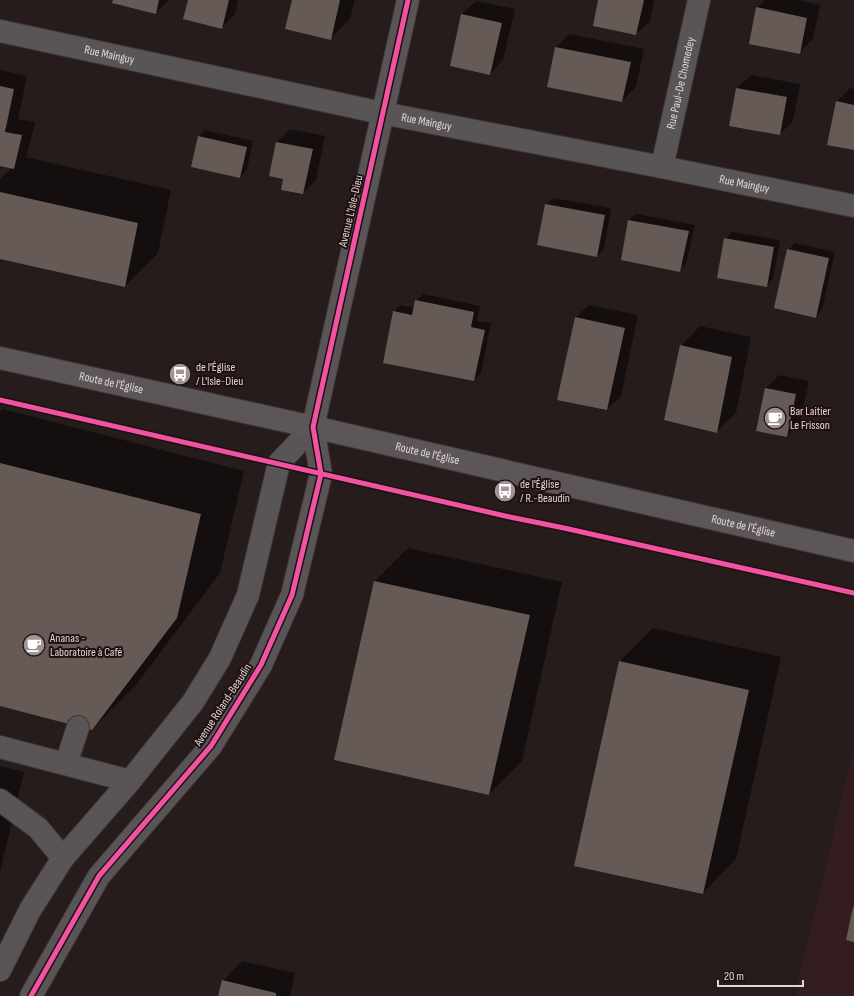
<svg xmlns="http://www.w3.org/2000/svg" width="854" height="996" font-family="'Sofia Sans Condensed',sans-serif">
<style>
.built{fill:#341d1f}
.shadow{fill:#0007}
.building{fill:#665a56}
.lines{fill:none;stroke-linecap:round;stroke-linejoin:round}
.minor-casing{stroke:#3f3737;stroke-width:24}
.major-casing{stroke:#3f3737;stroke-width:24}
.minor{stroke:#595557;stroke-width:22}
.major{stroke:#5c5658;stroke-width:22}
.cycleway-casing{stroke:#200f10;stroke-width:8}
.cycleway{stroke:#f153a3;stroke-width:5}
.labels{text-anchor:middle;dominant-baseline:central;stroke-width:4;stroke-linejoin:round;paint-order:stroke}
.street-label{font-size:12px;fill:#e2d5d6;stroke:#200f10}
.poi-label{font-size:12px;fill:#e2d5d6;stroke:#200f10;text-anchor:start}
</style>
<rect width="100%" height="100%" fill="#261c1c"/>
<path class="built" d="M 854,747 L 854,996 L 795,996 Z"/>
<path class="shadow" d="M 114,0 L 169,0 L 156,13 Z
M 189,0 L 238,0 L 235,14 L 222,28 Z
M 293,0 L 355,0 L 350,19 L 330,39 Z
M 599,0 L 654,0 L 650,21 L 636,34 Z
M 765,0 L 798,0 L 820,5 L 813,39 L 799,53 L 757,8 Z
M 476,1 L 515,9 L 503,60 L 490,74 L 462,14 Z
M 569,34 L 644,49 L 636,87 L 622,101 L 548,86 L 556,47 Z
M 0,70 L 27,76 L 18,119 L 35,122 L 27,155 L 25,157 L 171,190 L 158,253 L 125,286 L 0,258 L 0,179 L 12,168 L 0,165 Z
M 751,75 L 800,84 L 793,121 L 780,134 L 737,88 Z
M 850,88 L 854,89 L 854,149 L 836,102 Z
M 290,129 L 325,136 L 316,180 L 303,193 L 284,178 L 270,175 L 277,142 Z
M 205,130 L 253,141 L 247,170 L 240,177 L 199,136 Z
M 553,198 L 611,208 L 604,249 L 597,256 L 546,204 Z
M 636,214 L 695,225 L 686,264 L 680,270 L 622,259 L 629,220 Z
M 732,232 L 780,240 L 773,279 L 766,286 L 725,239 Z
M 795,243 L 835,252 L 822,310 L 816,317 L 788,250 Z
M 423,294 L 480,306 L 477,321 L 491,323 L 481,373 L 474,380 L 394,311 L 401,305 L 415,308 L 416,301 Z
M 589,305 L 638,315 L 621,396 L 607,409 L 575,318 Z
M 700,326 L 751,337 L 736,413 L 716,432 L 681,346 Z
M 779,375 L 809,381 L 800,423 L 787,436 L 757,430 L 766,388 Z
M 3,409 L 244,471 L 220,573 L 136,685 L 92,729 L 0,705 L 0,412 Z
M 408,548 L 562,582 L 522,761 L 489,794 L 375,581 Z
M 653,628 L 781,657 L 736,859 L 703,893 L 576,865 L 620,661 Z
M 0,766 L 24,772 L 0,872 Z
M 242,961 L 295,973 L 290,996 L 219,996 L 223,981 Z"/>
<path class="building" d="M 113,0 L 159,0 L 156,14 L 112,3 Z
M 188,0 L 229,0 L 222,29 L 183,19 Z
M 292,0 L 340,0 L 331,40 L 285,29 Z
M 598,0 L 644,0 L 636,35 L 593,26 Z
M 756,7 L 807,18 L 800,54 L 749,44 Z
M 461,14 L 502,23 L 490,75 L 450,66 Z
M 555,47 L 631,62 L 622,102 L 547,87 Z
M 0,86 L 14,89 L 5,132 L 22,135 L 14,169 L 0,166 Z
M 736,88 L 787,97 L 780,135 L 729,126 Z
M 836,101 L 854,105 L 854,150 L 827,145 Z
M 198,136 L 247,147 L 240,178 L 191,167 Z
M 276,142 L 313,149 L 303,194 L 281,190 L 283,179 L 269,176 Z
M 0,192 L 138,223 L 125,287 L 0,259 Z
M 545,204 L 605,215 L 597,257 L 537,245 Z
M 628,220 L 689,231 L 680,272 L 621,260 Z
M 724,238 L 774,247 L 767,287 L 717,278 Z
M 787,249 L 829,258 L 816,318 L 774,308 Z
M 415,300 L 474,312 L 471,327 L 485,330 L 474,381 L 383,363 L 393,311 L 412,315 Z
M 575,317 L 625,328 L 607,410 L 557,400 Z
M 680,345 L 732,357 L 717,433 L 664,420 Z
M 765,388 L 796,394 L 787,437 L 756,431 Z
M 0,463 L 201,514 L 177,618 L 92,730 L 0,706 Z
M 374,581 L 530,615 L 489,795 L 334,760 Z
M 619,661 L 749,690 L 703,894 L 574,866 Z
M 853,907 L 854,907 L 854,942 L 846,940 Z
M 222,980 L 276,993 L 276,996 L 218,996 Z"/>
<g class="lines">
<g class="minor-casing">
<g id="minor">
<path id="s1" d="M 0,31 L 382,113 L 662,167 L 854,206"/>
<path id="s2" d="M 662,167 L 699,0"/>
<path d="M 0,747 L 130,781"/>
<path d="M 66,764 L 78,727"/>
<path d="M 0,800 L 38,828 L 63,858"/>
<path d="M 0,970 L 30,910 L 63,858 L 130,781 L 193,702 L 220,658 L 248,595 L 279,463 L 313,427"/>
<path d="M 31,996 L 99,876 L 211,746 L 261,665 L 292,595 L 321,474 L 313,427 L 408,0"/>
</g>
</g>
<g class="major-casing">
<g id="major">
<path id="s3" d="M 0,358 L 313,427 L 854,551"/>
</g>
</g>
<use href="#minor" class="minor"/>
<use href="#major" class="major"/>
<g class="cycleway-casing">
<path id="cycleway" d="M 0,400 L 510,517 L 564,528 L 854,593
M 31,996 L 99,876 L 211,746 L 261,665 L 292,595 L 321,474 L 313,427 L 408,0"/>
</g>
<use href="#cycleway" class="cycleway"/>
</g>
<defs>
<g id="bus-disc" transform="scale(1.15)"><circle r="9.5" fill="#a09495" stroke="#200f10"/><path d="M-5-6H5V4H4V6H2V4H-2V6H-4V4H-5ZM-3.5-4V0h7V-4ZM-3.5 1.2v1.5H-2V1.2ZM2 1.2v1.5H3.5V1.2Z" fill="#fff"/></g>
<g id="cafe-disc" transform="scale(1.15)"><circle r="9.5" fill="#a09495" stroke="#200f10"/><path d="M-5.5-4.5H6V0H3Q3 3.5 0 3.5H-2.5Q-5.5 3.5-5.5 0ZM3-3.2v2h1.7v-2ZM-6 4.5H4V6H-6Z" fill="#fff"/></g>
</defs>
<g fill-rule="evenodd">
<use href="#bus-disc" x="180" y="374"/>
<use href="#cafe-disc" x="775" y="418"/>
<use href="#bus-disc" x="505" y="491"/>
<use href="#cafe-disc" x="34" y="645"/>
</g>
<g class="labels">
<g class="street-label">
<text stroke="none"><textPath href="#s1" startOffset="112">Rue Mainguy</textPath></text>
<text stroke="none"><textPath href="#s2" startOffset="86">Rue Paul-De Chomedey</textPath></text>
<text stroke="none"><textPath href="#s1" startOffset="436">Rue Mainguy</textPath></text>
<text stroke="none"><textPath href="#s1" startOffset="760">Rue Mainguy</textPath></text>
<text transform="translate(351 211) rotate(-77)">Avenue L'Isle-Dieu</text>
<text stroke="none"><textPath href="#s3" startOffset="114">Route de l'Église</textPath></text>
<text stroke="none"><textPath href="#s3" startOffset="438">Route de l'Église</textPath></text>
<text stroke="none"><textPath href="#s3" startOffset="762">Route de l'Église</textPath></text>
<text transform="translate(223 705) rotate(-57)">Avenue Roland-Beaudin</text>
</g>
<g class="poi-label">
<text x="196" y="367">de l'Église<tspan x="196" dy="14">/ L'Isle-Dieu</tspan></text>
<text x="790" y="411">Bar Laitier<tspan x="790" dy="14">Le Frisson</tspan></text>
<text x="520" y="484">de l'Église<tspan x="520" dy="14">/ R.-Beaudin</tspan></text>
<text x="50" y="638">Ananas -<tspan x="50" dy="14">Laboratoire à Café</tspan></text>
</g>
</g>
<path d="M718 980v6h85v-6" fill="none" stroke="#e2d5d6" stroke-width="2"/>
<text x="724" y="980" font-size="12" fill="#e2d5d6" stroke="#200f10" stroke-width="3" paint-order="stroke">20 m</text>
</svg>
